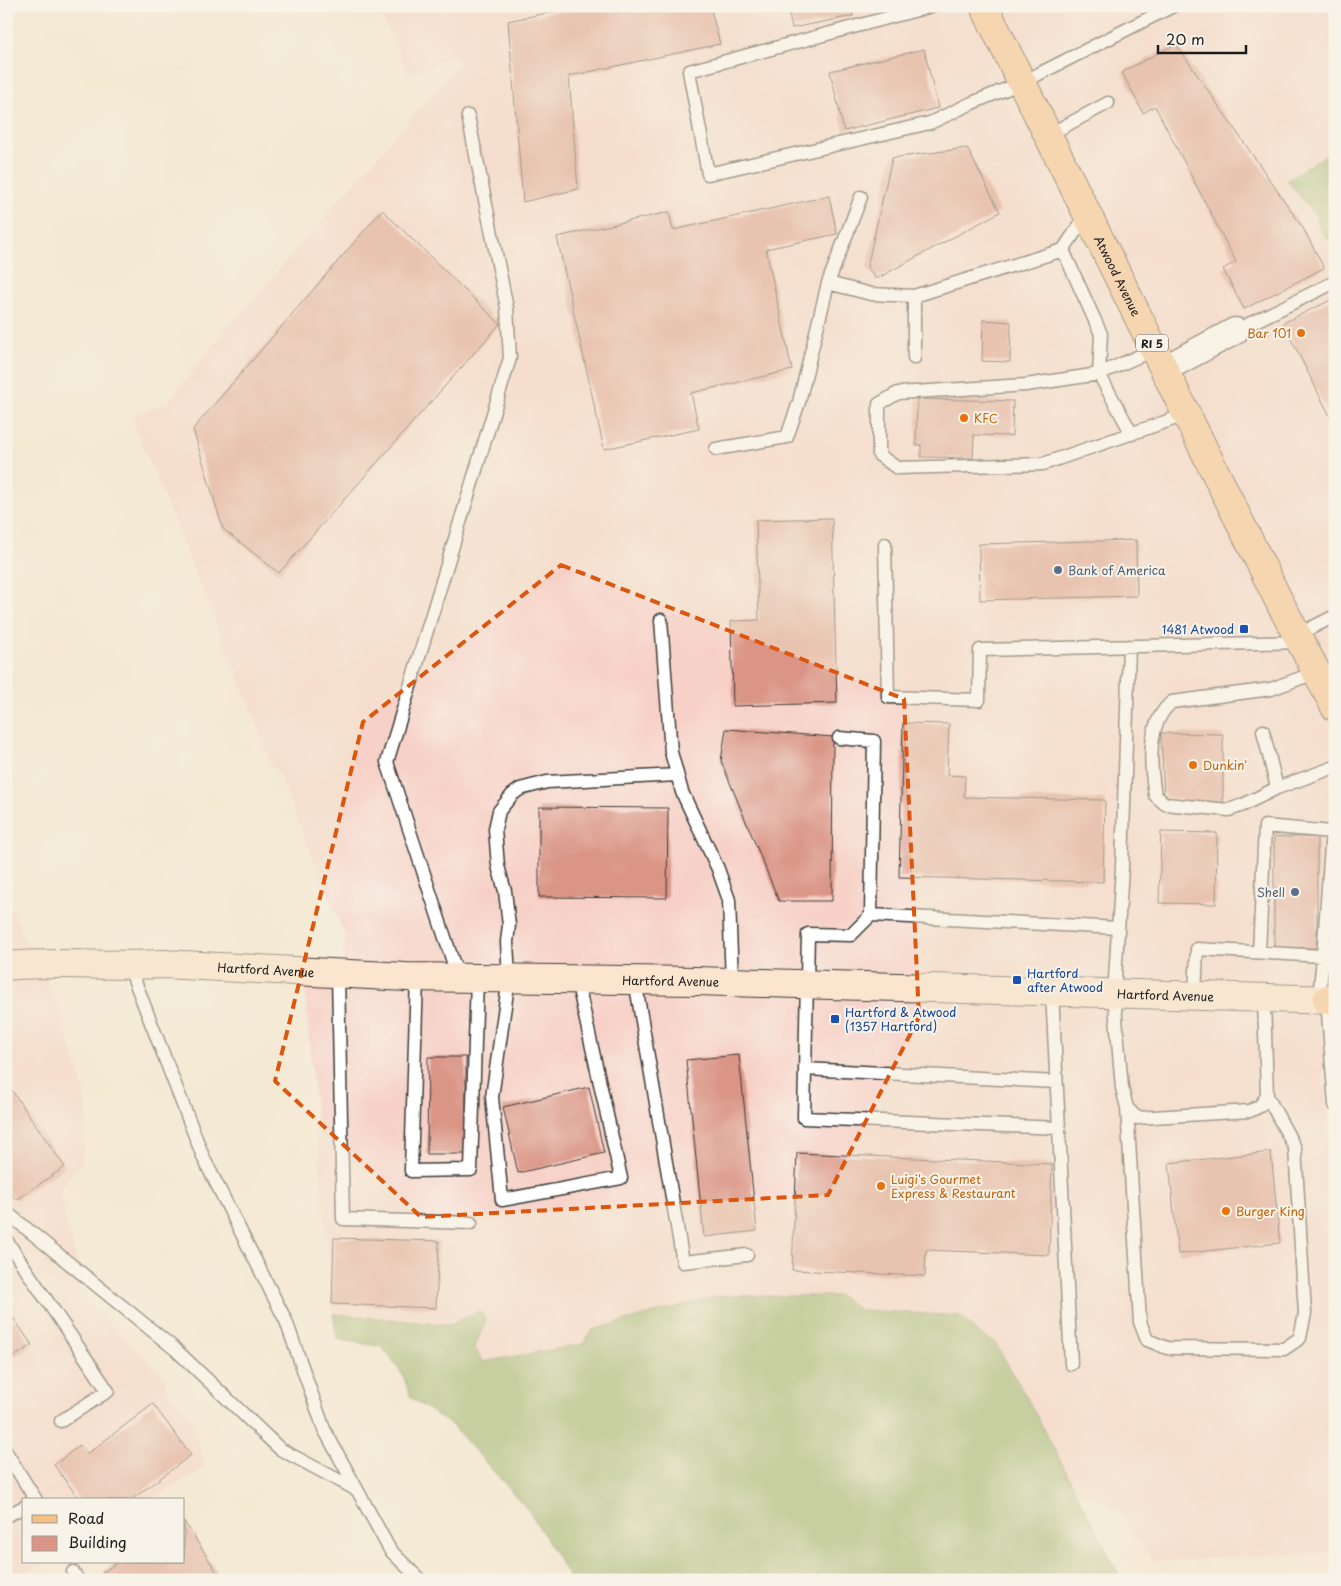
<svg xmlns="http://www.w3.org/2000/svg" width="1341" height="1586" font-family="'Playpen Sans',sans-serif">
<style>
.built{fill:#f7d1c7}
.forest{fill:#90af62;stroke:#56663f}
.building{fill:#da9586}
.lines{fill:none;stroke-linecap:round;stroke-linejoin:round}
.service-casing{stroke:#3c3b38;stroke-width:15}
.minor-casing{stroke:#3c3b38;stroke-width:29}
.secondary-casing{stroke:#3c3b38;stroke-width:30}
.primary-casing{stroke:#3c3b38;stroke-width:30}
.service{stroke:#fff;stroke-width:12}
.minor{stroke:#fff;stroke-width:26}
.secondary{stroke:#fbe5cf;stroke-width:28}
.primary{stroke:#f5bf86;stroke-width:28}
.marked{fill:none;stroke:#de560d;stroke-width:4;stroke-dasharray:10 6;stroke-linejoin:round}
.food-dot{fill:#e8710a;stroke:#f7f3e8;stroke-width:2}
.service-dot{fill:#5c6f8a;stroke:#f7f3e8;stroke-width:2}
.transit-dot{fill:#1a4fb4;stroke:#f7f3e8;stroke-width:2}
.labels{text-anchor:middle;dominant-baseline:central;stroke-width:4;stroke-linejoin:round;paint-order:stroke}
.shield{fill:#f7f3e8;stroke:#5e5c59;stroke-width:1}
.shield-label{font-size:11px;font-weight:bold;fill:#1c1c1c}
.street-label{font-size:12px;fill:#1c1c1c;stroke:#f7f3e8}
.food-label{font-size:12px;fill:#c56008;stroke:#f7f3e8;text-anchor:start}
.service-label{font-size:12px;fill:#4e5e75;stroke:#f7f3e8;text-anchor:start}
.transit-label{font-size:12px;fill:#164399;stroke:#f7f3e8;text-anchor:start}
</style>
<rect width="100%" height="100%" fill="#f7f3e8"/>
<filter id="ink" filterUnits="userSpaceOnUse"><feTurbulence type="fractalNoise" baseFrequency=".02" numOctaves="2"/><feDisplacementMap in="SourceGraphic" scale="10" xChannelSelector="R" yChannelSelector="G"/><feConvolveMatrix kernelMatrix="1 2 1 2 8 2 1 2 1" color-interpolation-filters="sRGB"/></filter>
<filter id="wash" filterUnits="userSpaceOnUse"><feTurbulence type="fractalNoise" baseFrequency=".0096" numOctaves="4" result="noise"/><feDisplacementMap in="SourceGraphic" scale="20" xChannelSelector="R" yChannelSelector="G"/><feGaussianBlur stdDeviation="1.12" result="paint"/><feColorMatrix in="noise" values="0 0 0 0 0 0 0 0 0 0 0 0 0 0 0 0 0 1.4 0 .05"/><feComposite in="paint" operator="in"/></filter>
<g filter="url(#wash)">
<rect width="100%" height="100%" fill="#f4e9d4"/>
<path class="built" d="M 377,6 L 1335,6 L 1335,149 L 1287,180 L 1316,216 L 1322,233 L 1335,246 L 1335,1009 L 1330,1009 L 1323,1079 L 1335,1193 L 1335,1351 L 1331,1363 L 1335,1380 L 1335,1552 L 1155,1562 L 1113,1506 L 1077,1490 L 995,1343 L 979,1334 L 961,1316 L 860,1310 L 840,1296 L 482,1362 L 474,1347 L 486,1320 L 480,1311 L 449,1325 L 333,1314 L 304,979 L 341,973 L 346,937 L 277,771 L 271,766 L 252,711 L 131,417 L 168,402 L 222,334 L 459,63 L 454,56 L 409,75 Z
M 6,899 L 58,1005 L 84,1090 L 87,1115 L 82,1162 L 59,1191 L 87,1301 L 165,1377 L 167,1389 L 193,1420 L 205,1467 L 150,1500 L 24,1500 L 24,1562 L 46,1562 L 11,1580 L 6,1580 Z"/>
<path class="forest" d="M 1335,149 L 1335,246 L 1322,233 L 1316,216 L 1287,180 Z
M 718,1296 L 840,1296 L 860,1310 L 961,1316 L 979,1334 L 995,1343 C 1042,1420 1080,1501 1122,1580 L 571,1580 L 530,1512 L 453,1426 L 411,1398 L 403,1375 L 382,1347 L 337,1339 L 333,1314 L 449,1325 L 480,1311 L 486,1320 L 474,1347 L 483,1362 L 584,1344 L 592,1330 Z"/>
<g id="blocks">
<path class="building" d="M 581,6 L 710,6 L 720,44 L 569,76 L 578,189 L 523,202 L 508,21 Z
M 787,6 L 851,6 L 853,16 L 792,28 Z
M 1176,44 L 1303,228 L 1324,268 L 1244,309 L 1223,269 L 1236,262 L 1155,106 L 1143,113 L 1122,72 Z
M 924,49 L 938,108 L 844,131 L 830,71 Z
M 967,148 L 1000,212 L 876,279 L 867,267 L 892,158 Z
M 829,196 L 837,234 L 766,249 L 792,370 L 691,393 L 699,429 L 604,449 L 557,237 L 669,212 L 673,230 Z
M 382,210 L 500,324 L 279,573 L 223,529 L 193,429 Z
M 1335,298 L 1335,426 L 1283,323 Z
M 983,320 L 1011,322 L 1010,362 L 982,361 Z
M 917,399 L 1013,401 L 1012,436 L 974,435 L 973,458 L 921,457 L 921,445 L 916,446 Z
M 832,518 L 837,703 L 733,706 L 731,621 L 759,620 L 756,520 Z
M 1136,540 L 1137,596 L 980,600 L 979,544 Z
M 903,723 L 949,724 L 947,775 L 965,776 L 964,797 L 1105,800 L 1103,882 L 899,877 Z
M 726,729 L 833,737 L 832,901 L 779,901 L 721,761 Z
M 1161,733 L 1223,734 L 1223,807 L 1164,797 Z
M 539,807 L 668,808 L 667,898 L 539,897 Z
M 1161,832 L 1217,833 L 1216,904 L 1159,903 Z
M 1274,837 L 1317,837 L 1317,948 L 1274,948 Z
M 739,1055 L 757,1231 L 704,1237 L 686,1060 Z
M 428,1057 L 466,1057 L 466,1154 L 427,1154 Z
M 6,1082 L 65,1167 L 16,1200 L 6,1187 Z
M 589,1087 L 604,1153 L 518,1173 L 503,1107 Z
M 1271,1152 L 1280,1243 L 1178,1254 L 1169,1163 Z
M 797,1153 L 1052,1164 L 1049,1255 L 926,1250 L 925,1276 L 792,1270 Z
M 334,1238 L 439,1241 L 436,1308 L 332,1304 Z
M 14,1319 L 32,1345 L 6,1362 L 6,1324 Z
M 153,1404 L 191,1455 L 131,1500 L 80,1500 L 54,1465 L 80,1445 L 87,1454 Z
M 184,1521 L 222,1580 L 108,1580 L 103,1572 L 118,1562 L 184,1562 Z"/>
</g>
</g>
<g filter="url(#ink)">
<use href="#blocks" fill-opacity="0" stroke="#3c3b38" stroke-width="1"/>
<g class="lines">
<g class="service-casing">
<path id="service" d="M 932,6 L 689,71 L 708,174 L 930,123 L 972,103 L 1021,83 L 1173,6
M 1048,135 L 1108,103
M 1087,214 L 1063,250 L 1101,334 L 1099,374 L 1132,434
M 828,283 L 861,197
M 1235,331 L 1335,282
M 1155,349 L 1099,374 L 1026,385 L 898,393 L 879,404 L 879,455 L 897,468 L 1043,464 L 1188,414
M 914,358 L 914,296 L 1063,250
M 716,449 L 787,437 L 799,402 L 828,283 L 871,294 L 914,296
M 885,544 L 888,697 L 979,700 L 980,650 L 1301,642
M 661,620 L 671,752 L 682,792 L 718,869 L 729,900 L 732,982
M 1297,635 L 1335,616
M 1129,646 L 1122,868 L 1114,994 L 1122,1088 L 1127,1108 L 1137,1118 L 1250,1111 L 1260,1106 L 1267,1096 L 1264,998
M 1317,672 L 1271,689 L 1172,702 C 1146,723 1150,765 1155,795 L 1165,804 L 1229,810 L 1243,805 L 1277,788 L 1335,767
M 1263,731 L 1277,788
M 839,738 L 874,741 L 871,915 L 851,935 L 808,934 L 804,1118 L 1059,1128
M 871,915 L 1118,928
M 1259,952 L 1265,826 L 1332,832 L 1323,956
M 129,966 L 204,1159 L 286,1321 L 324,1429 L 390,1550 L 420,1580
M 338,974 L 343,1219 L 471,1223
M 417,977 L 411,1171 L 471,1170 L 477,978
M 458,977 L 387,762 L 510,358 L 507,308 L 468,116
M 577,980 L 621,1178 L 502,1200 L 492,1097 L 509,978 L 507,942 L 509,925 L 505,891 L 498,866 L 495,829 L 499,811 L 512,795 L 520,789 L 547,782 L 677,775
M 635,980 L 683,1262 L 747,1255
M 1052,992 L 1071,1364
M 1195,997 L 1197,949 L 1323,956 L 1319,1000
M 1327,1000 L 1335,1105
M 805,1069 L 1056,1082
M 1127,1108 L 1140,1322 L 1147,1340 L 1167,1348 L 1284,1349 L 1300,1338 L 1305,1313 L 1295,1148 L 1267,1096
M 6,1212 L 175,1349 L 280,1449 L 357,1490
M 6,1240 L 108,1391 L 61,1421
M 6,1452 L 36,1500
M 6,1516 L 24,1507
M 73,1572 L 78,1580"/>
</g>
<g class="minor-casing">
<path id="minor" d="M 1164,369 L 1235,331"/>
</g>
<g class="secondary-casing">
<g id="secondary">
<path id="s1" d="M 6,966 C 58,961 111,967 163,964 L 406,977 L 696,981 L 1335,1000"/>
</g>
</g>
<g class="primary-casing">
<g id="primary">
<path id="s2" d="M 984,6 L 1281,605 L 1335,707"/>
<path d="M 1327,1000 L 1335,996"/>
</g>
</g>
<use href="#service" class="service"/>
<use href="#minor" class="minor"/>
<use href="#secondary" class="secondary"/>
<use href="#primary" class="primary"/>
</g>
</g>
<path d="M0 0H1341V1586H0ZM 561,565 L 904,699 L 919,1017 L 828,1195 L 421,1217 L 275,1081 L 363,722 Z" fill="#f4e9d4" fill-opacity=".55" fill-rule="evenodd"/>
<path class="marked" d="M 561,565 L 904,699 L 919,1017 L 828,1195 L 421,1217 L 275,1081 L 363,722 Z"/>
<g class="food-dot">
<circle cx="1301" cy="333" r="5"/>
<circle cx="964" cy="418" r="5"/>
<circle cx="1193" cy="765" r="5"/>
<circle cx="881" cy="1186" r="5"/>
<circle cx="1226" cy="1211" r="5"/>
</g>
<g class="service-dot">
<circle cx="1058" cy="570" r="5"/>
<circle cx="1295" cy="892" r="5"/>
</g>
<g class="transit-dot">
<rect x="1239" y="624" width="10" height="10" rx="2.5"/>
<rect x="1012" y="975" width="10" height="10" rx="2.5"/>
<rect x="830" y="1014" width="10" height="10" rx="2.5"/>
</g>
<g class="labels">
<rect class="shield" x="1136" y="334.5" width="32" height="17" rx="4"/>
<g class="shield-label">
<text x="1152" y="343">RI 5</text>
</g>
<g class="street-label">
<text stroke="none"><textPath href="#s2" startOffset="301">Atwood Avenue</textPath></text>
<text stroke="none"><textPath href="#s1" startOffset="260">Hartford Avenue</textPath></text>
<text stroke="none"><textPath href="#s1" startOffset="665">Hartford Avenue</textPath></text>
<text stroke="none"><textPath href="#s1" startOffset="1160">Hartford Avenue</textPath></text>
</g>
<g class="food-label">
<text x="1291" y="333" text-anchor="end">Bar 101</text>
<text x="974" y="418">KFC</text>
<text x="1203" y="765">Dunkin'</text>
<text x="891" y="1179">Luigi's Gourmet<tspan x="891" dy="14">Express &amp; Restaurant</tspan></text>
<text x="1236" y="1211">Burger King</text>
</g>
<g class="service-label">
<text x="1068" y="570">Bank of America</text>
<text x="1285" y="892" text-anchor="end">Shell</text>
</g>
<g class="transit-label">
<text x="1234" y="629" text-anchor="end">1481 Atwood</text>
<text x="1027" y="973">Hartford<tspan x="1027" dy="14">after Atwood</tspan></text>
<text x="845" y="1012">Hartford &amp; Atwood<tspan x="845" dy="14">(1357 Hartford)</tspan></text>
</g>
</g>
<rect width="1341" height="1586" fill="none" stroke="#f7f3e8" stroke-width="25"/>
<rect x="22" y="1498" width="162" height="65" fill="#f7f3e8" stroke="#9f9d96"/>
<rect x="32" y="1515" width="25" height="8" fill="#f5bf86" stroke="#9f9d96"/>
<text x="68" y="1524" font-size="15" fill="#1c1c1c">Road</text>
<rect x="32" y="1536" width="25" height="15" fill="#da9586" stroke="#9f9d96"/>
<text x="68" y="1548" font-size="15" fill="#1c1c1c">Building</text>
<path d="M1158 45v8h88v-8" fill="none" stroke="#1c1c1c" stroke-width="2.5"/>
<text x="1166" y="45" font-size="15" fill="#1c1c1c" stroke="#f7f3e8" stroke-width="4" paint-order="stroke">20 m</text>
</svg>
